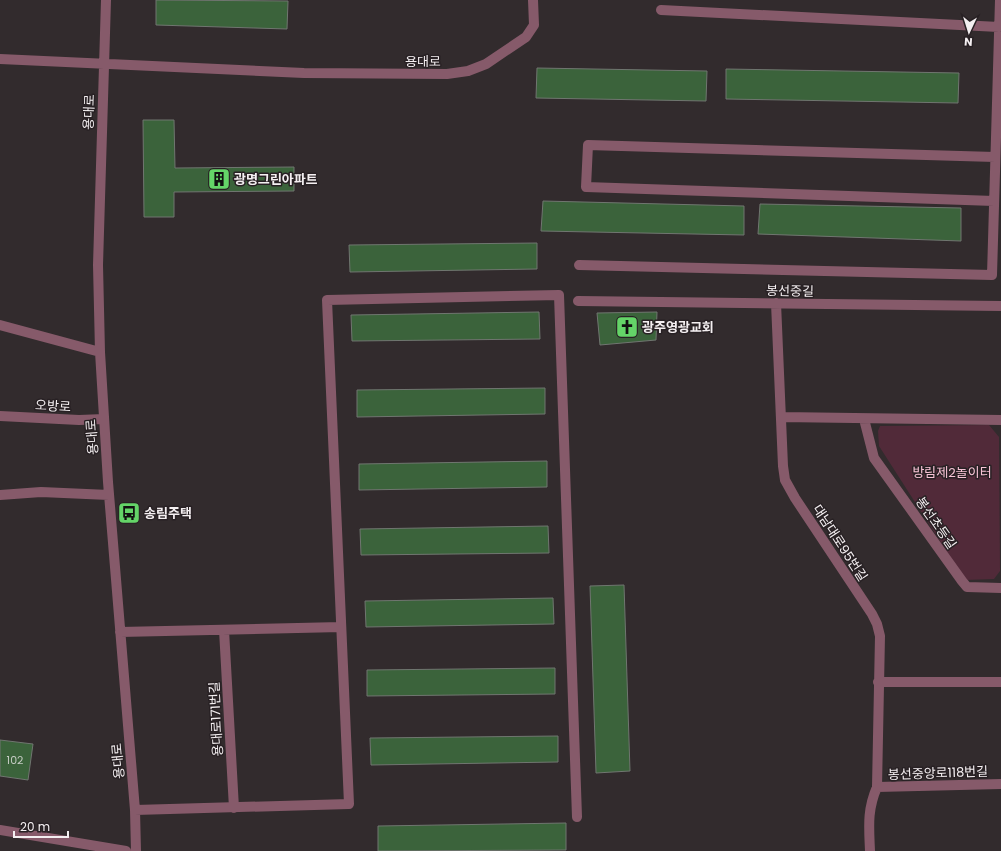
<svg xmlns="http://www.w3.org/2000/svg" width="1001" height="851" font-family="Poppins,'Noto Sans KR',sans-serif">
<style>
.green{fill:#512a39}
.building{fill:#3b633b;stroke:#707670}
.lines{fill:none;stroke-linecap:round;stroke-linejoin:round}
.minor{stroke:#865a6a;stroke-width:10}
.labels{text-anchor:middle;dominant-baseline:central;stroke-width:3;stroke-linejoin:round;paint-order:stroke}
.number-label{font-size:11px;fill:#c6ccc4}
.street-label{font-size:13px;fill:#f4eff1;stroke:#282124}
.poi-label{font-size:13px;font-weight:bold;fill:#f4eff1;stroke:#282124;text-anchor:start}
.park-label{font-size:13px;fill:#f8c3d6;stroke:#282124}
</style>
<rect width="100%" height="100%" fill="#322b2d"/>
<path class="green" d="M 989,425 L 999,437 L 1000,571 L 994,579 L 965,580 L 879,446 L 878,431 L 880,426 Z"/>
<path class="building" d="M 156,0 L 288,1 L 287,29 L 156,25 Z
M 537,68 L 707,71 L 706,101 L 536,98 Z
M 726,69 L 959,73 L 958,103 L 726,99 Z
M 143,120 L 174,120 L 175,168 L 294,167 L 294,191 L 174,192 L 174,217 L 144,217 Z
M 543,201 L 744,206 L 744,235 L 541,231 Z
M 760,204 L 961,208 L 961,241 L 758,234 Z
M 537,243 L 537,269 L 350,272 L 349,245 Z
M 539,312 L 540,339 L 352,341 L 351,315 Z
M 657,312 L 656,340 L 600,345 L 597,313 Z
M 545,388 L 545,414 L 357,417 L 357,390 Z
M 547,461 L 547,487 L 359,490 L 359,464 Z
M 548,526 L 549,553 L 361,555 L 360,529 Z
M 624,585 L 630,771 L 596,773 L 590,586 Z
M 553,598 L 554,624 L 366,627 L 365,601 Z
M 555,668 L 555,694 L 367,696 L 367,670 Z
M 558,736 L 558,762 L 371,765 L 370,738 Z
M 0,740 L 33,744 L 28,780 L 0,776 Z
M 566,823 L 566,850 L 378,851 L 378,826 Z"/>
<g class="lines">
<path class="minor" d="M 106,0 L 98,265 L 100,352 L 108,482 L 135,810 L 136,851
M 661,10 L 999,27
M 0,59 L 304,73 L 447,74 L 468,71 L 486,64 L 526,37 L 534,25 L 533,0
M 994,201 L 586,187 L 588,145 L 995,157
M 579,265 L 992,275 L 1000,0
M 578,301 L 1001,306
M 776,303 L 783,466 L 785,480 L 795,498 L 872,614 L 877,624 L 880,636 L 877,787 C 867,810 869,827 870,851
M 0,325 L 100,352
M 0,416 L 79,420 L 104,419
M 781,417 L 1001,420
M 864,419 L 874,458 L 962,581 L 967,587 L 1001,588
M 0,495 L 41,492 L 109,495
M 224,630 L 234,808
M 120,632 L 341,627
M 878,682 L 1001,682
M 877,787 L 1001,784
M 135,810 L 349,804 L 327,300 L 559,295 L 577,817
M 0,830 L 126,851"/>
</g>
<defs>
<g id="building-square" transform="scale(1.15)"><rect x="-9" y="-9" width="18" height="18" rx="4" fill="#64d468" stroke="#282124"/><path d="M-4-6H4V6H1V3H-1V6H-4ZM-2.5-4.3h1.7v1.8h-1.7ZM.8-4.3h1.7v1.8H.8ZM-2.5-1h1.7V.8h-1.7ZM.8-1h1.7V.8H.8Z" fill="#111"/></g>
<g id="church-square" transform="scale(1.15)"><rect x="-9" y="-9" width="18" height="18" rx="4" fill="#64d468" stroke="#282124"/><path d="M-1.2-6h2.4v3.5h3.3v2.4h-3.3V6h-2.4V-.1h-3.3v-2.4h3.3Z" fill="#111"/></g>
<g id="bus-square" transform="scale(1.15)"><rect x="-9" y="-9" width="18" height="18" rx="4" fill="#64d468" stroke="#282124"/><path d="M-5-6H5V4H4V6H2V4H-2V6H-4V4H-5ZM-3.5-4V0h7V-4ZM-3.5 1.2v1.5H-2V1.2ZM2 1.2v1.5H3.5V1.2Z" fill="#111"/></g>
</defs>
<g fill-rule="evenodd">
<use href="#building-square" x="219" y="179"/>
<use href="#church-square" x="627" y="327"/>
<use href="#bus-square" x="129" y="513"/>
</g>
<g class="labels">
<g class="number-label">
<text x="15" y="760">102</text>
</g>
<g class="street-label">
<text x="423" y="61">용대로</text>
<text transform="translate(89 112) rotate(-88)">용대로</text>
<text transform="translate(790 291) rotate(1)">봉선중길</text>
<text transform="translate(53 406) rotate(3)">오방로</text>
<text transform="translate(92 437) rotate(-94)">용대로</text>
<text transform="translate(936 523) rotate(55)">봉선초등길</text>
<text transform="translate(840 543) rotate(57)">대남대로95번길</text>
<text transform="translate(216 719) rotate(-93)">용대로171번길</text>
<text transform="translate(118 761) rotate(-95)">용대로</text>
<text transform="translate(938 773) rotate(-2)">봉선중앙로118번길</text>
</g>
<g class="poi-label">
<text x="234" y="179">광명그린아파트</text>
<text x="642" y="327">광주영광교회</text>
<text x="144" y="513">송림주택</text>
</g>
<g class="park-label">
<text x="952" y="472">방림제2놀이터</text>
</g>
</g>
<g transform="translate(969 32) rotate(184)" stroke="#282124" stroke-width="3" paint-order="stroke">
<path d="M0-3L7 15L0 10L-7 15Z" fill="#f4eff1"/>
<text y="-6" font-size="11" font-weight="bold" text-anchor="middle" fill="#f4eff1">N</text>
</g>
<path d="M14 831v6h54v-6" fill="none" stroke="#f4eff1" stroke-width="2"/>
<text x="20" y="831" font-size="12" fill="#f4eff1" stroke="#282124" stroke-width="3" paint-order="stroke">20 m</text>
</svg>
